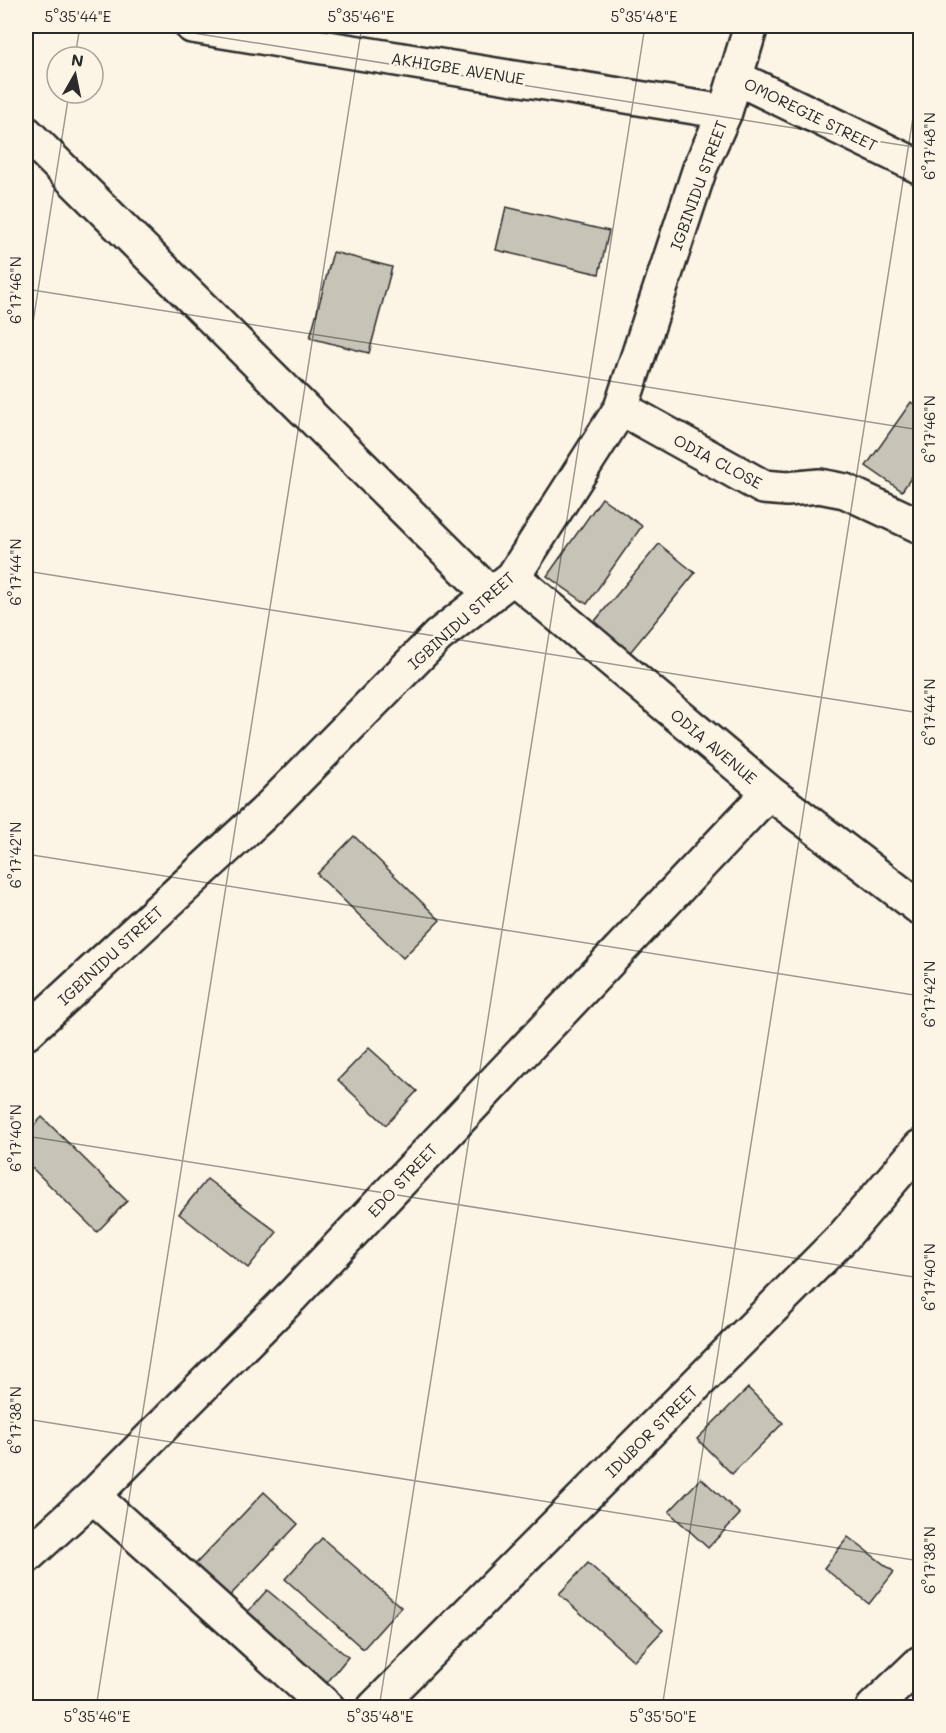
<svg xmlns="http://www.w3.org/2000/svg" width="946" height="1733" font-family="Mali,sans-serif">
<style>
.building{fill:#c8c3b7;stroke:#2b2b2b;stroke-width:1.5}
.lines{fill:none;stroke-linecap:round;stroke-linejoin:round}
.minor-casing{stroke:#2b2b2b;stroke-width:38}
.minor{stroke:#fcf5e5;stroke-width:33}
.ticks{fill:none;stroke:#2b2b2b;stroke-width:1.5;stroke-opacity:0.45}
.labels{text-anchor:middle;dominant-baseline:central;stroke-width:5;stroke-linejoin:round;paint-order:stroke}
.street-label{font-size:16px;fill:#2b2b2b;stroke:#fcf5e5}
.neatline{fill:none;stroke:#2b2b2b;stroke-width:2}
.ticks-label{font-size:15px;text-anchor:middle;fill:#2b2b2b}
</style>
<rect width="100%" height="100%" fill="#fcf5e5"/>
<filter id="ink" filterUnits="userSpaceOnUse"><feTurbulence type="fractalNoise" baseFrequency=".0167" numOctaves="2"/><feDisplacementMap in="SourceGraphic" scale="12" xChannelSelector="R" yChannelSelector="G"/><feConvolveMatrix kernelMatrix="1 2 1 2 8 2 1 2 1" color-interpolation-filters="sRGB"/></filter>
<g filter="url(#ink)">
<path class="building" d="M 506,207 L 609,231 L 599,274 L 496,250 Z
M 333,252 L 392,267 L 369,353 L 310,338 Z
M 911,402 L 920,409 L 920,465 L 902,491 L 866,466 Z
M 602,498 L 642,526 L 587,604 L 547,576 Z
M 659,544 L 695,573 L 627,656 L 590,627 Z
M 354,836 L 440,920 L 403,958 L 317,874 Z
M 369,1048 L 417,1091 L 386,1125 L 338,1080 Z
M 42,1117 L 127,1201 L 97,1232 L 26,1162 L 26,1134 Z
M 207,1179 L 277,1232 L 248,1268 L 179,1214 Z
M 748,1388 L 783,1423 L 732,1474 L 697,1439 Z
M 701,1478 L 740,1514 L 708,1548 L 669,1512 Z
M 264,1492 L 298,1524 L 222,1604 L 188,1572 Z
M 848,1537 L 894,1572 L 869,1604 L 824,1568 Z
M 322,1538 L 401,1607 L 363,1649 L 285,1579 Z
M 588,1563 L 663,1630 L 634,1661 L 559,1594 Z
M 267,1590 L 348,1657 L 318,1694 L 236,1625 Z"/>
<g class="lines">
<g class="minor-casing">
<path id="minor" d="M 192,26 L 725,112
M 735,77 L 920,167
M 26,133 L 491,595
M 621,408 L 763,487 L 787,489 L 819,486 L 845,491 L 920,526
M 513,577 L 769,792 L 920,908
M 26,1033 L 264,813 L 438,636 L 513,577 L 621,408 L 700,168 L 725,112 L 751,26
M 93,1496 L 328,1708
M 26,1557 L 93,1496 L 293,1295 L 769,792
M 374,1708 L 843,1237 L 920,1147
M 873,1708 L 920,1663"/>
</g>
<use href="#minor" class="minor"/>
</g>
</g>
<path class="ticks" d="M 149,26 L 920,148M 75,57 L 80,26M 26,289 L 920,430M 26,367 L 69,93M 26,571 L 920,713M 26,854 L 920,996M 26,1136 L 920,1278M 26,1419 L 920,1561M 26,1702 L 62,1708M 96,1708 L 362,26M 379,1708 L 645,26M 662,1708 L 920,73"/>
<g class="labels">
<g class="street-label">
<text transform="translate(458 68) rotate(9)">AKHIGBE AVENUE</text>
<text transform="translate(811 114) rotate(26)">OMOREGIE STREET</text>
<text transform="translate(698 185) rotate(-70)">IGBINIDU STREET</text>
<text transform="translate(718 461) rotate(28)">ODIA CLOSE</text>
<text transform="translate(461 620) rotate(-42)">IGBINIDU STREET</text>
<text transform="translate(714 746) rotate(40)">ODIA AVENUE</text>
<text transform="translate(110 955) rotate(-43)">IGBINIDU STREET</text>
<text transform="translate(402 1180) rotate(-47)">EDO STREET</text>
<text transform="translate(651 1431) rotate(-45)">IDUBOR STREET</text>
</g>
</g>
<rect width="946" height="1733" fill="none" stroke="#fcf5e5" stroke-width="66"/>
<g transform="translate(75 75) rotate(9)"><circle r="28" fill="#fcf5e5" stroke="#a8a49b" stroke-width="1.5"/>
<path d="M0-4.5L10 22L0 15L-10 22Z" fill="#2b2b2b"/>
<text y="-9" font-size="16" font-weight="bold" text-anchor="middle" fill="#2b2b2b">N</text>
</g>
<rect x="33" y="33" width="880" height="1667" class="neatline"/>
<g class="ticks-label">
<text x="78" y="22">5°35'44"E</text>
<text x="361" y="22">5°35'46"E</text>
<text x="644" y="22">5°35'48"E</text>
<text transform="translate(930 146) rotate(-90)" y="5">6°17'48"N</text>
<text transform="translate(16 290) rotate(-90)" y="5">6°17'46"N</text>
<text transform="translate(930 429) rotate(-90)" y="5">6°17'46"N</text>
<text transform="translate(16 572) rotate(-90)" y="5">6°17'44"N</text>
<text transform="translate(930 712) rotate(-90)" y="5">6°17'44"N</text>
<text transform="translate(16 855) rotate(-90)" y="5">6°17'42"N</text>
<text transform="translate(930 994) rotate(-90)" y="5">6°17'42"N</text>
<text transform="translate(16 1138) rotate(-90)" y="5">6°17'40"N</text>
<text transform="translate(930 1277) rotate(-90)" y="5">6°17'40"N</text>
<text transform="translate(16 1420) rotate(-90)" y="5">6°17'38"N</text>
<text transform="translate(930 1560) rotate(-90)" y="5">6°17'38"N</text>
<text x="97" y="1722">5°35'46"E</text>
<text x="380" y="1722">5°35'48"E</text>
<text x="663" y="1722">5°35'50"E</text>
</g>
</svg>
